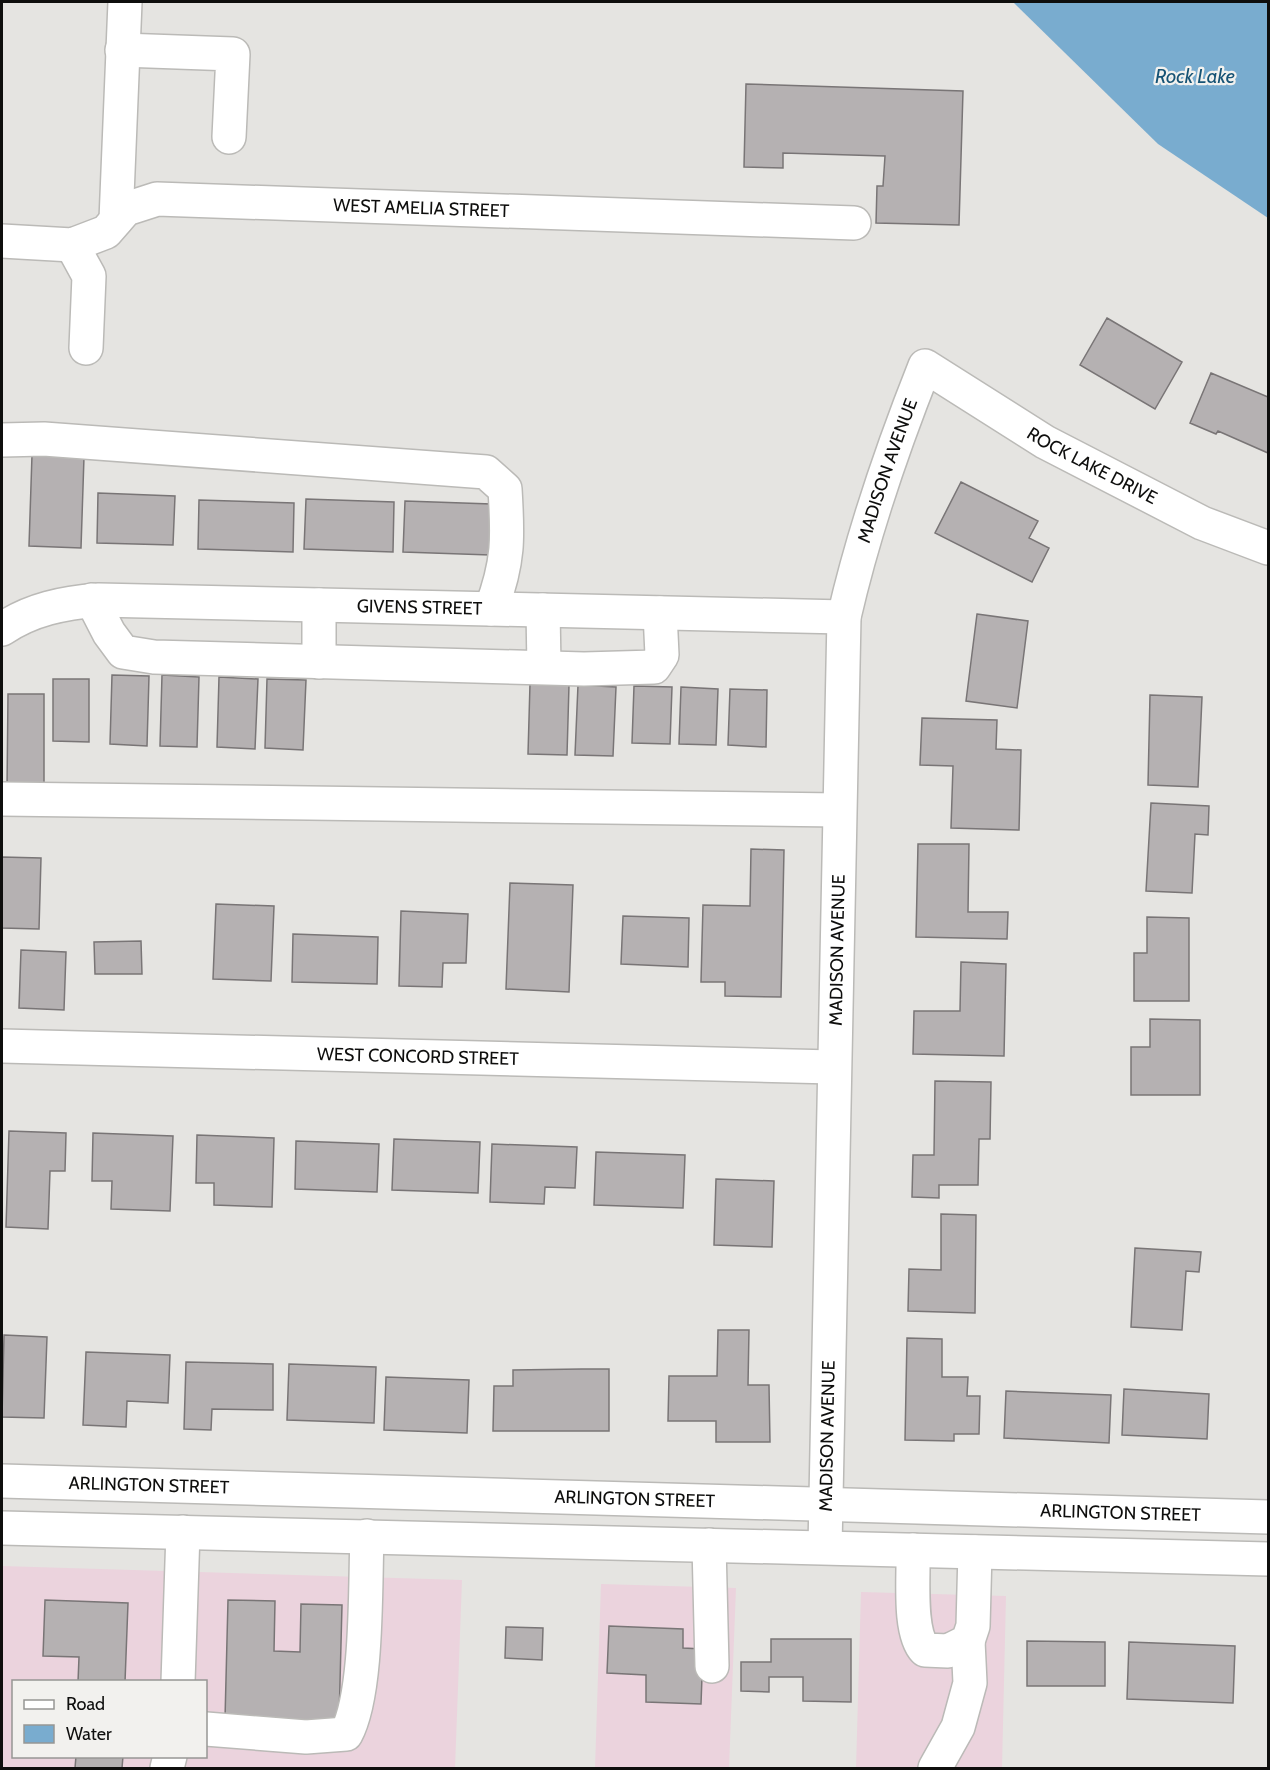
<svg xmlns="http://www.w3.org/2000/svg" width="1270" height="1770" font-family="Cabin,sans-serif">
<style>
.commercial{fill:#ebd3dd;fill-rule:evenodd}
.water{fill:#79accf}
.building{fill:#b5b1b2;stroke:#797576;stroke-width:1.5}
.lines{fill:none;stroke-linecap:round;stroke-linejoin:round}
.minor-casing{stroke:#bbbab7;stroke-width:36}
.minor{stroke:#fff;stroke-width:33}
.labels{text-anchor:middle;dominant-baseline:central;stroke-width:4.5;stroke-linejoin:round;paint-order:stroke}
.street-label{font-size:18px;fill:#0e0e0d;stroke:#f2f1ee}
.water-label{font-size:20px;font-style:italic;fill:#165375;stroke:#f2f1ee}
</style>
<rect width="100%" height="100%" fill="#e5e4e1"/>
<path class="commercial" d="M 2,1566 L 462,1580 L 455,1768 L 2,1768 ZM 14,1682 L 206,1682 L 206,1756 L 14,1756 Z
M 601,1584 L 736,1588 L 729,1768 L 595,1768 Z
M 861,1592 L 1006,1596 L 1002,1768 L 856,1768 Z"/>
<path class="water" d="M 1013,2 L 1268,2 L 1268,218 L 1158,144 Z"/>
<path class="building" d="M 746,84 L 963,91 L 959,225 L 876,223 L 877,186 L 883,186 L 885,156 L 783,153 L 783,168 L 744,167 Z
M 1107,318 L 1182,362 L 1155,409 L 1080,365 Z
M 1211,373 L 1268,397 L 1268,453 L 1218,431 L 1216,434 L 1190,423 Z
M 32,455 L 84,457 L 81,548 L 29,546 Z
M 961,482 L 1038,521 L 1029,538 L 1049,548 L 1032,582 L 935,533 Z
M 98,493 L 175,496 L 173,545 L 97,543 Z
M 306,499 L 394,502 L 393,552 L 304,549 Z
M 199,500 L 294,503 L 293,552 L 198,549 Z
M 405,501 L 491,504 L 490,555 L 403,552 Z
M 977,614 L 1028,621 L 1017,708 L 966,701 Z
M 112,675 L 149,676 L 147,746 L 110,744 Z
M 162,675 L 199,677 L 197,747 L 160,746 Z
M 219,677 L 258,679 L 255,749 L 217,747 Z
M 53,679 L 89,679 L 89,742 L 53,741 Z
M 267,679 L 306,680 L 303,750 L 265,748 Z
M 530,684 L 569,685 L 567,755 L 528,754 Z
M 578,685 L 616,687 L 613,756 L 575,755 Z
M 634,686 L 672,687 L 670,744 L 632,743 Z
M 681,687 L 718,689 L 716,745 L 679,744 Z
M 730,689 L 767,690 L 766,747 L 728,745 Z
M 8,694 L 44,694 L 44,789 L 7,789 Z
M 1150,695 L 1202,697 L 1198,787 L 1148,785 Z
M 922,718 L 997,720 L 996,749 L 1021,750 L 1019,830 L 951,828 L 953,766 L 920,765 Z
M 1151,803 L 1209,806 L 1208,835 L 1195,834 L 1192,893 L 1146,891 Z
M 918,844 L 969,844 L 968,912 L 1008,912 L 1007,939 L 916,937 Z
M 751,849 L 784,850 L 781,997 L 725,996 L 725,982 L 701,982 L 703,905 L 750,906 Z
M 2,857 L 41,858 L 39,929 L 2,928 Z
M 510,883 L 573,885 L 569,992 L 506,989 Z
M 216,904 L 274,906 L 271,981 L 213,979 Z
M 401,911 L 468,914 L 466,963 L 443,963 L 442,987 L 399,986 Z
M 623,916 L 689,918 L 688,967 L 621,964 Z
M 1147,917 L 1189,918 L 1189,1001 L 1134,1001 L 1134,953 L 1147,953 Z
M 293,934 L 378,937 L 377,984 L 292,982 Z
M 141,941 L 142,974 L 95,974 L 94,942 Z
M 21,950 L 66,952 L 64,1010 L 19,1008 Z
M 961,962 L 1006,964 L 1004,1056 L 913,1054 L 914,1011 L 960,1011 Z
M 1150,1019 L 1200,1020 L 1200,1095 L 1131,1095 L 1131,1047 L 1150,1047 Z
M 935,1081 L 991,1082 L 990,1139 L 979,1139 L 978,1185 L 939,1185 L 939,1198 L 912,1197 L 913,1155 L 934,1155 Z
M 9,1131 L 66,1133 L 65,1171 L 50,1171 L 48,1229 L 6,1227 Z
M 93,1133 L 173,1136 L 170,1211 L 111,1209 L 112,1181 L 92,1181 Z
M 197,1135 L 274,1138 L 272,1207 L 214,1205 L 214,1183 L 196,1183 Z
M 394,1139 L 480,1142 L 478,1193 L 392,1190 Z
M 296,1141 L 379,1144 L 377,1192 L 295,1189 Z
M 492,1144 L 577,1147 L 575,1188 L 545,1187 L 544,1204 L 490,1202 Z
M 596,1152 L 685,1155 L 683,1208 L 594,1205 Z
M 716,1179 L 774,1181 L 772,1247 L 714,1245 Z
M 941,1214 L 976,1215 L 975,1313 L 908,1311 L 909,1269 L 941,1270 Z
M 1135,1248 L 1201,1252 L 1199,1272 L 1186,1271 L 1182,1330 L 1131,1327 Z
M 718,1330 L 749,1330 L 748,1385 L 769,1385 L 770,1442 L 716,1442 L 716,1421 L 668,1421 L 669,1376 L 717,1376 Z
M 4,1335 L 47,1337 L 44,1418 L 2,1417 Z
M 907,1338 L 942,1339 L 942,1377 L 968,1377 L 967,1396 L 980,1396 L 979,1434 L 954,1434 L 954,1441 L 905,1440 Z
M 86,1352 L 170,1355 L 168,1403 L 127,1401 L 126,1427 L 83,1425 Z
M 186,1362 L 273,1364 L 273,1410 L 212,1409 L 211,1430 L 184,1429 Z
M 289,1364 L 376,1367 L 374,1423 L 287,1420 Z
M 582,1369 L 609,1369 L 609,1431 L 493,1431 L 494,1386 L 513,1386 L 513,1370 Z
M 386,1377 L 469,1380 L 467,1433 L 384,1430 Z
M 1124,1389 L 1209,1394 L 1207,1439 L 1122,1435 Z
M 1006,1391 L 1111,1395 L 1109,1443 L 1004,1438 Z
M 45,1600 L 128,1603 L 125,1682 L 78,1682 L 79,1657 L 43,1656 Z
M 228,1600 L 275,1601 L 274,1651 L 300,1652 L 301,1604 L 342,1605 L 339,1721 L 225,1719 Z
M 609,1626 L 683,1629 L 683,1648 L 703,1649 L 701,1704 L 646,1702 L 646,1675 L 607,1673 Z
M 506,1627 L 543,1628 L 542,1660 L 505,1658 Z
M 771,1639 L 851,1639 L 851,1702 L 803,1701 L 803,1677 L 769,1677 L 769,1692 L 741,1691 L 741,1662 L 771,1662 Z
M 1027,1641 L 1105,1642 L 1105,1686 L 1027,1686 Z
M 1129,1642 L 1235,1646 L 1233,1703 L 1127,1699 Z
M 76,1756 L 123,1756 L 122,1768 L 75,1768 Z"/>
<g class="lines">
<g class="minor-casing">
<g id="minor">
<path d="M 122,50 L 233,54 L 229,137"/>
<path d="M 116,220 L 125,2"/>
<path id="s1" d="M 2,241 L 72,245 L 106,232 L 126,209 L 157,199 L 854,223"/>
<path d="M 72,245 L 89,276 L 86,348"/>
<path d="M 2,440 L 44,439 L 486,472 L 505,489 C 508,537 509,562 491,609"/>
<path d="M 92,600 L 109,633 L 123,652 L 154,657 L 584,669 L 654,667 L 662,655 L 660,613"/>
<path d="M 543,610 L 544,667"/>
<path id="s2" d="M 2,629 C 32,609 63,603 99,600 L 844,617"/>
<path d="M 319,662 L 319,605"/>
<path d="M 2,799 L 839,810"/>
<path id="s3" d="M 2,1046 L 833,1067"/>
<path id="s4" d="M 2,1481 L 1268,1517"/>
<path d="M 2,1528 L 1268,1559"/>
<path d="M 709,1545 L 712,1666"/>
<path id="s5" d="M 825,1547 L 844,617 C 864,530 892,449 925,366 L 1045,442 L 1202,523 L 1268,548"/>
<path d="M 913,1550 C 914,1576 908,1632 925,1650 L 948,1651 L 968,1641 L 973,1626 L 975,1552"/>
<path d="M 178,1682 L 183,1532"/>
<path d="M 206,1729 L 306,1737 L 346,1734 C 368,1694 365,1586 367,1536"/>
<path d="M 167,1768 L 170,1756"/>
<path d="M 935,1768 L 958,1727 L 970,1683 L 968,1641"/>
</g>
</g>
<use href="#minor" class="minor"/>
</g>
<g class="labels">
<g class="street-label">
<text stroke="none"><textPath href="#s1" startOffset="434">WEST AMELIA STREET</textPath></text>
<text stroke="none"><textPath href="#s5" startOffset="1389">ROCK LAKE DRIVE</textPath></text>
<text stroke="none"><textPath href="#s5" startOffset="1083">MADISON AVENUE</textPath></text>
<text stroke="none"><textPath href="#s2" startOffset="423">GIVENS STREET</textPath></text>
<text stroke="none"><textPath href="#s5" startOffset="597">MADISON AVENUE</textPath></text>
<text stroke="none"><textPath href="#s3" startOffset="416">WEST CONCORD STREET</textPath></text>
<text stroke="none"><textPath href="#s5" startOffset="111">MADISON AVENUE</textPath></text>
<text stroke="none"><textPath href="#s4" startOffset="147">ARLINGTON STREET</textPath></text>
<text stroke="none"><textPath href="#s4" startOffset="633">ARLINGTON STREET</textPath></text>
<text stroke="none"><textPath href="#s4" startOffset="1119">ARLINGTON STREET</textPath></text>
</g>
<g class="water-label">
<text x="1195" y="76">Rock Lake</text>
</g>
</g>
<rect width="1270" height="1770" fill="none" stroke="#0e0e0d" stroke-width="6"/>
<rect x="12" y="1680" width="195" height="78" fill="#f2f1ee" stroke="#979694" stroke-width="1.5"/>
<rect x="24" y="1700" width="30" height="9" fill="#ffffff" stroke="#979694" stroke-width="1.5"/>
<text x="66" y="1710" font-size="18" fill="#0e0e0d">Road</text>
<rect x="24" y="1725" width="30" height="18" fill="#79accf" stroke="#979694" stroke-width="1.5"/>
<text x="66" y="1740" font-size="18" fill="#0e0e0d">Water</text>
</svg>
